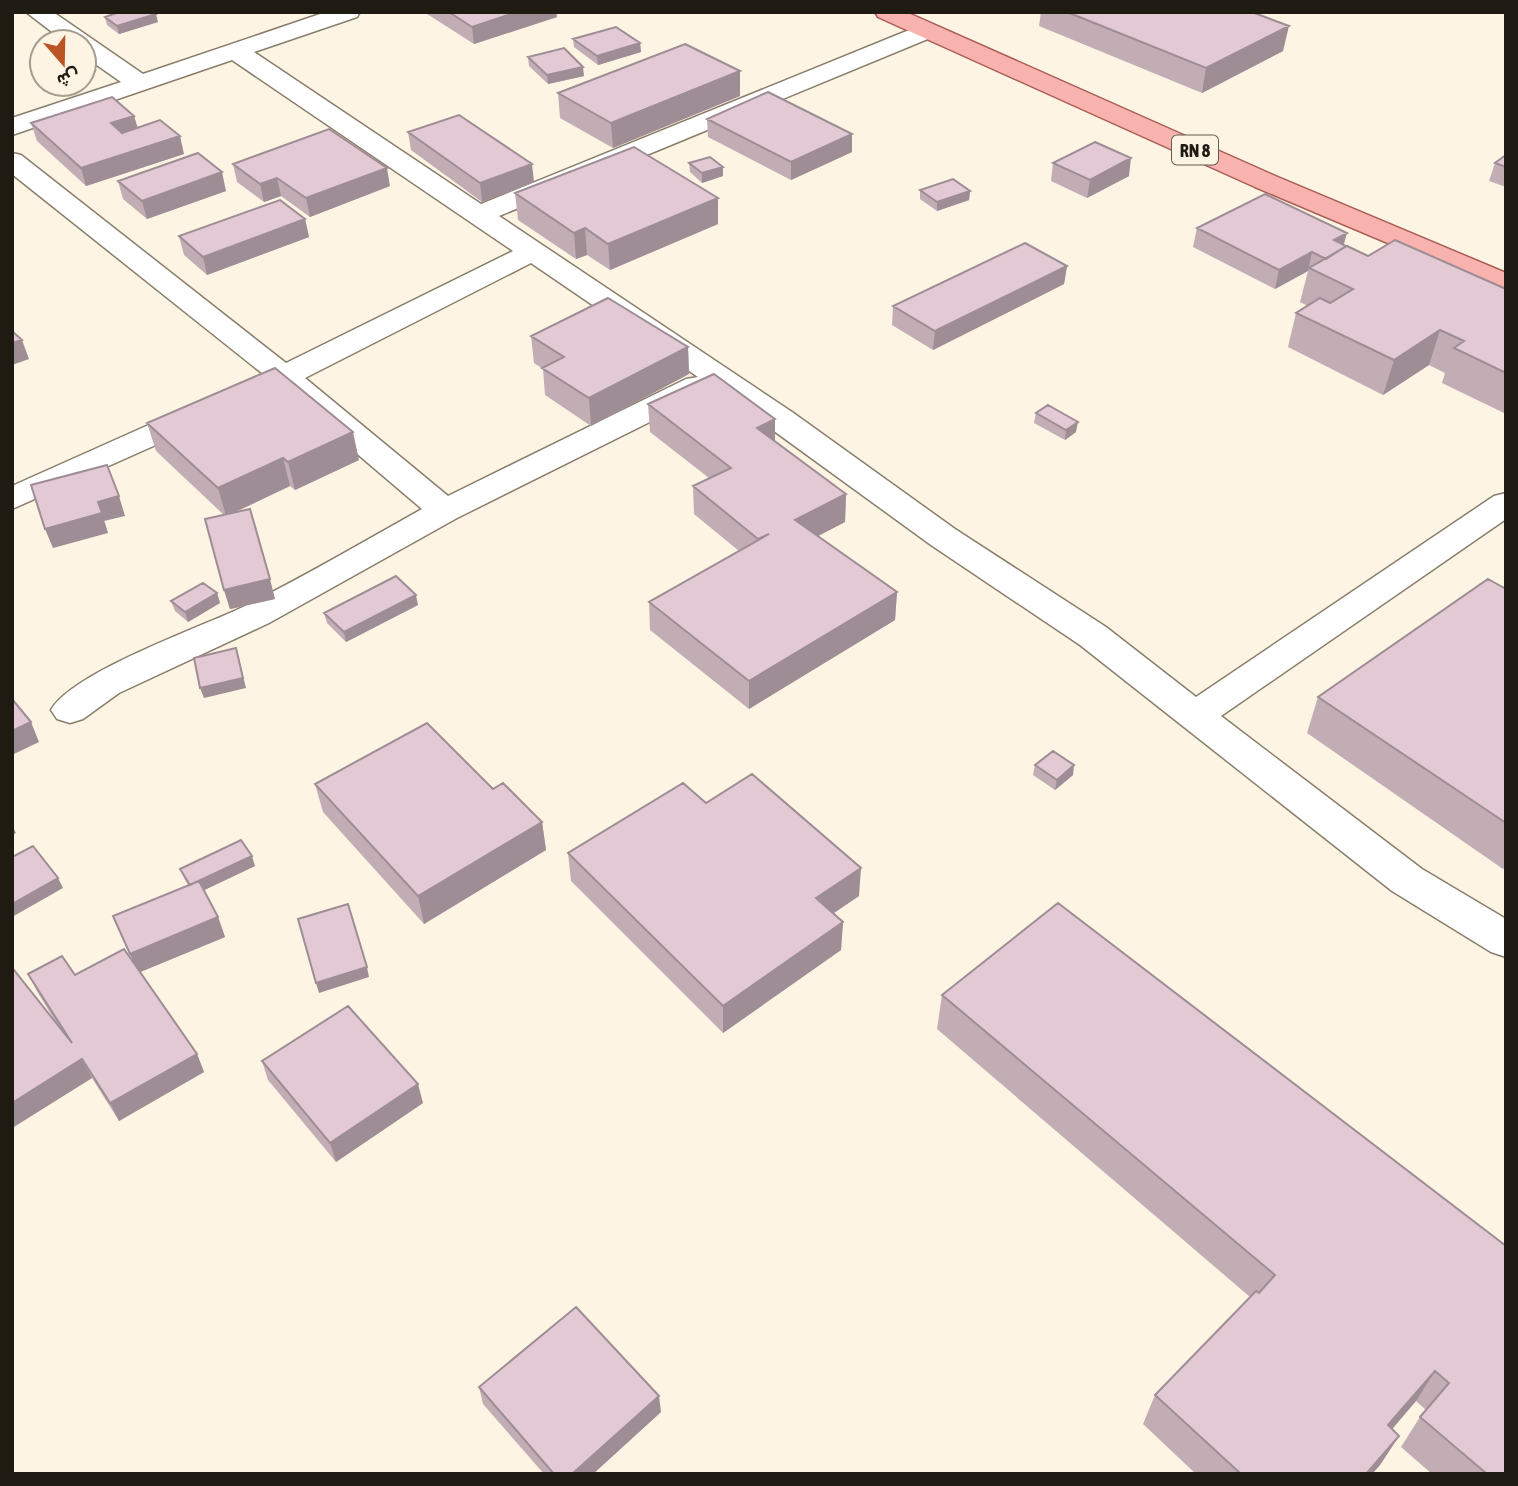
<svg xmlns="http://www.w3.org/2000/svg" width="1518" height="1486" font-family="'Asap Condensed',Vazirmatn,sans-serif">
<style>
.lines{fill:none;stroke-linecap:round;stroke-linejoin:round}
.minor-casing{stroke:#897e6b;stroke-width:3}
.primary-casing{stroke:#a95d56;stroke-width:3}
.minor{fill:#fff;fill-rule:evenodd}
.primary{fill:#f8b3af;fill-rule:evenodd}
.wall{fill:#c2adb5}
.shaded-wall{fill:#9e8d94}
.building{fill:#e2c9d3;stroke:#9e8d94;stroke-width:2}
.labels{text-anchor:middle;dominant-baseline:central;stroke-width:7;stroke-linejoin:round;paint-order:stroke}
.shield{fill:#fdf4e3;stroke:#625c51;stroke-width:2}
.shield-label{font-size:18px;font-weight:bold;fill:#1f1b13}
</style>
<rect width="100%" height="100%" fill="#fdf4e3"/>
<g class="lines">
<g class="minor-casing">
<path id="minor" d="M 26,12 L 53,12 L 143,74 L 326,12 L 360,12 L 357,17 L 254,52 L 481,204 L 919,26 L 935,26 L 939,31 L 935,36 L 499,216 L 792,412 L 955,529 L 1106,627 L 1196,697 L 1494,496 L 1506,493 L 1506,519 L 1221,716 L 1422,869 L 1506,919 L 1506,957 L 1491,952 L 1392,891 L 1080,645 L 931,545 L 712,386 L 708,393 L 457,518 L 269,623 L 119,693 L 83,719 L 70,723 L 57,719 L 51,710 C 73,672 199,628 243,607 C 304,577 363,542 422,509 L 281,389 L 12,509 L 12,486 L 263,374 L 12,174 L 12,153 L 21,155 L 286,363 L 513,251 L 232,60 L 12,135 L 12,118 L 121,82 L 84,56 L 84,42 L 65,42 ZM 531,263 L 698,377 L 686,379 L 448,496 L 305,378 Z"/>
</g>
<g class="primary-casing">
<path id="primary" d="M 875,12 L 906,12 L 1273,175 L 1506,273 L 1506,293 L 1255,187 L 878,17 Z"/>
</g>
<use href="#minor" class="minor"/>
<use href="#primary" class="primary"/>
</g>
<path class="wall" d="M 424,12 L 556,12 L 557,17 L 474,44 Z
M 1041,12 L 1252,12 L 1283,51 L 1202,93 L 1039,26 Z
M 105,17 L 158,22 L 119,34 L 107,25 Z
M 573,39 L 640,43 L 641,52 L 598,65 L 574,47 Z
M 528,57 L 584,76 L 548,84 L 529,66 Z
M 558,93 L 740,96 L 613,148 L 560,118 Z
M 134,116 L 138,128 L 184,154 L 86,186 L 37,141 L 31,123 Z
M 707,119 L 852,152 L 791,180 L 708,137 Z
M 408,132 L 534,182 L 482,202 L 411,150 Z
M 1506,155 L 1506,187 L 1489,181 L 1495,163 Z
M 689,163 L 723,167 L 723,176 L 702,183 L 690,172 Z
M 1053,163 L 1129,176 L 1087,198 L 1051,181 Z
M 233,164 L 390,186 L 310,217 L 281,196 L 264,202 L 237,182 Z
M 118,181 L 226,191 L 147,219 L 123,199 Z
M 920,190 L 970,191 L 969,200 L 937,211 L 920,199 Z
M 515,193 L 718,198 L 718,224 L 610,270 L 587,255 L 576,259 L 518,220 Z
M 305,219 L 309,237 L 207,275 L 184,255 L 179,236 Z
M 1197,228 L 1344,245 L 1368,256 L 1506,289 L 1506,414 L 1442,383 L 1445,373 L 1429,365 L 1383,395 L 1288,347 L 1296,313 L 1308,306 L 1300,302 L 1308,271 L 1275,289 L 1193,247 Z
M 1067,266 L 1064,284 L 933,350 L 892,325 L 893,306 Z
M 531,336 L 688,347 L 689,374 L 591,426 L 545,395 L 543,369 L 534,363 Z
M 648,404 L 775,419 L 775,441 L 846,494 L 845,522 L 818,536 L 897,592 L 895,620 L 749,709 L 650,630 L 649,602 L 739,551 L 694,514 L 693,486 L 709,478 L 650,432 Z
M 1036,413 L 1076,432 L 1065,440 L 1034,423 Z
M 147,423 L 359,460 L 295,490 L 290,486 L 234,513 L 275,599 L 230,609 L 224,590 L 224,515 L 156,451 Z
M 1506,589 L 1506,866 L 1503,869 L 1307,733 L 1318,697 Z
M 217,593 L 220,603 L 188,622 L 175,611 L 171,601 Z
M 418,605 L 346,642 L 327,623 L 324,613 Z
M 1035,765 L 1073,775 L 1055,790 L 1033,775 Z
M 315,784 L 493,789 L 542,822 L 546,850 L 424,924 L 323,812 Z
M 706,803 L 859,896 L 833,913 L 843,922 L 841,950 L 723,1033 L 571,881 L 568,853 Z
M 255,866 L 204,890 L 218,917 L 225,937 L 140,972 L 197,1054 L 204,1072 L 119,1121 L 92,1078 L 12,1128 L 12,971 L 58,1026 L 38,993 L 28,974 L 75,975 L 133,962 L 113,916 L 188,885 L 184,878 L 180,869 Z
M 942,995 L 1506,1246 L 1506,1474 L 1432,1474 L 1401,1447 L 1420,1417 L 1426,1410 L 1416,1401 L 1392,1429 L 1399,1436 L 1380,1465 L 1372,1474 L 1196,1474 L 1143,1424 L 1155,1395 L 1250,1297 L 937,1029 Z
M 262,1061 L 423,1103 L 336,1162 L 268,1080 Z
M 479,1387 L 661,1412 L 593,1474 L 544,1474 L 483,1404 Z"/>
<path class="shaded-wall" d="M 517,12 L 556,12 L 557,17 L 474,44 L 472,27 Z
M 156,14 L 158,22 L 119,34 L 117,26 Z
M 1289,26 L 1283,51 L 1202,93 L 1206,68 Z
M 640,43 L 641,52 L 598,65 L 597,56 Z
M 583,67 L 584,76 L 548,84 L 547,75 Z
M 740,71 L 740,96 L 613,148 L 611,123 Z
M 134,116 L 139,134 L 116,141 L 111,123 Z
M 852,134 L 852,152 L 791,180 L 791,162 Z
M 180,136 L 184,154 L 86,186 L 81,168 Z
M 1131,158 L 1129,176 L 1087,198 L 1090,180 Z
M 532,164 L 534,182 L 482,202 L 480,183 Z
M 723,167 L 723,176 L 702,183 L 702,173 Z
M 387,168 L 390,186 L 310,217 L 306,198 Z
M 222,172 L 226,191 L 147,219 L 142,201 Z
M 277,178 L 281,196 L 264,202 L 260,184 Z
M 970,191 L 969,200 L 937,211 L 937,202 Z
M 718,198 L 718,224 L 610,270 L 608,244 Z
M 305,219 L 309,237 L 207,275 L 203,257 Z
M 585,228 L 587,255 L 576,259 L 574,233 Z
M 1347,233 L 1342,251 L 1334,240 Z
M 1312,252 L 1308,271 L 1275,289 L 1279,270 Z
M 1067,266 L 1064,284 L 933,350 L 935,331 Z
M 1440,330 L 1429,365 L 1383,395 L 1394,360 Z
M 22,340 L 29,359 L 12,365 L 12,343 Z
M 688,347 L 689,374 L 591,426 L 589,398 Z
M 775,419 L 775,447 L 757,428 Z
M 1078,422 L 1076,432 L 1065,440 L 1066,430 Z
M 353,432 L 359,460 L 295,490 L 288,462 Z
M 283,458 L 290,486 L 226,516 L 218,488 Z
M 846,494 L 845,522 L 795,548 L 795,520 Z
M 119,496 L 125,516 L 104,521 L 98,502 Z
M 102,513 L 108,533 L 53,548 L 45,529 Z
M 270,579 L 275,599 L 230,609 L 224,590 Z
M 897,592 L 895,620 L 749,709 L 749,681 Z
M 217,593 L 220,603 L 188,622 L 185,612 Z
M 416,595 L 418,605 L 346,642 L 344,632 Z
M 236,648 L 246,688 L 204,698 L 200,688 Z
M 31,722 L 39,742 L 12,755 L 12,731 Z
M 1074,765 L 1073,775 L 1055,790 L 1057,780 Z
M 542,822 L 546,850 L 424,924 L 418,896 Z
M 12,825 L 16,833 L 12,835 Z
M 252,856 L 255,866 L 194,895 L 190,885 Z
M 861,868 L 859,896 L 815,926 L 816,898 Z
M 58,878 L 63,888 L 12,917 L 12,904 Z
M 218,917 L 225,937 L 138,973 L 130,954 Z
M 843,922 L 841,950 L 723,1033 L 723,1006 Z
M 367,967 L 369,977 L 319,993 L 316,983 Z
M 197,1054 L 204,1072 L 119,1121 L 110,1103 Z
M 82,1059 L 92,1078 L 12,1128 L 12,1103 Z
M 418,1084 L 423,1103 L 336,1162 L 330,1143 Z
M 1435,1371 L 1416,1401 L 1370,1455 L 1388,1425 Z
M 659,1396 L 661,1412 L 593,1474 L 572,1474 Z
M 1399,1436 L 1380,1465 L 1372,1474 L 1366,1474 Z"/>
<path class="building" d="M 119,12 L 153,12 L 156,14 L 117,26 L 105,17 Z
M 449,12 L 517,12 L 472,27 Z
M 1067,12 L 1252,12 L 1289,26 L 1206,68 Z
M 616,27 L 640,43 L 597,56 L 573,39 Z
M 685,44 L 740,71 L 611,123 L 558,93 Z
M 564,48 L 583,67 L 547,75 L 528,57 Z
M 768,92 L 852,134 L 791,162 L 707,119 Z
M 112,97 L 134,116 L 111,123 L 122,133 L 160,120 L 180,136 L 81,168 L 31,123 Z
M 459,115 L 532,164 L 480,183 L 408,132 Z
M 329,129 L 387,168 L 306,198 L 277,178 L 260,184 L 233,164 Z
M 1095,142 L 1131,158 L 1090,180 L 1053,163 Z
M 634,147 L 718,198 L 608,244 L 585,228 L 574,233 L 515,193 Z
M 198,153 L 222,172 L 142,201 L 118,181 Z
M 1506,155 L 1506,167 L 1495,163 Z
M 710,157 L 723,167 L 702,173 L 689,163 Z
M 953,179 L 970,191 L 937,202 L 920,190 Z
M 1265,194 L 1347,233 L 1334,240 L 1346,246 L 1326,259 L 1312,252 L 1279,270 L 1197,228 Z
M 280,200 L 305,219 L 203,257 L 179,236 Z
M 1395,240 L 1506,289 L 1506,373 L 1454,348 L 1464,341 L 1440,330 L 1394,360 L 1296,313 L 1320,298 L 1330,303 L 1353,289 L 1309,268 L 1347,246 L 1368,256 Z
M 1025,243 L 1067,266 L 935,331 L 893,306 Z
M 608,298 L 688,347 L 589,398 L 542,368 L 564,357 L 531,336 Z
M 12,331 L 22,340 L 12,343 Z
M 275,368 L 353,432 L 288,462 L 283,458 L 218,488 L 147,423 Z
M 714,374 L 775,419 L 757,428 L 846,494 L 795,520 L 897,592 L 749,681 L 649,602 L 769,534 L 758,539 L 693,486 L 731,468 L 648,404 Z
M 1048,405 L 1078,422 L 1066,430 L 1036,413 Z
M 107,465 L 119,496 L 98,502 L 102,513 L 45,529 L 31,485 Z
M 250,509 L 270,579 L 224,590 L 205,519 Z
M 396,576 L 416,595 L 344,632 L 324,613 Z
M 1488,579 L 1506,589 L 1506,823 L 1318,697 Z
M 203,583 L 217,593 L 185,612 L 171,601 Z
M 236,648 L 243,678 L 200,688 L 194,658 Z
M 12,699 L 31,722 L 12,731 Z
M 427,723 L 493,789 L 503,783 L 542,822 L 418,896 L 315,784 Z
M 1053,751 L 1074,765 L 1057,780 L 1035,765 Z
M 752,774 L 861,868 L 816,898 L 843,922 L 723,1006 L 568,853 L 683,783 L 706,803 Z
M 241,840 L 252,856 L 190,885 L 180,869 Z
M 33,846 L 58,878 L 12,904 L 12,857 Z
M 199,881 L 218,917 L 130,954 L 113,916 Z
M 1058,903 L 1506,1246 L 1506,1474 L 1487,1474 L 1420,1417 L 1449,1383 L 1435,1371 L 1388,1425 L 1399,1436 L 1366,1474 L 1241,1474 L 1155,1395 L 1256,1291 L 1259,1293 L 1275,1275 L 942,995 Z
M 348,904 L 367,967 L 316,983 L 298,919 Z
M 124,949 L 197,1054 L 110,1103 L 82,1059 L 12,1103 L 12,971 L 14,970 L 72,1043 L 28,974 L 62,956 L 75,975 Z
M 348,1006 L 418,1084 L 330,1143 L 262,1061 Z
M 576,1307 L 659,1396 L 572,1474 L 554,1474 L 479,1387 Z"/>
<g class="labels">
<rect class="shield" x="1172" y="135.5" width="46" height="29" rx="5"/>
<g class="shield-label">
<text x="1195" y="150">RN 8</text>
</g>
</g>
<rect width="1518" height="1486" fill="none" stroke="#1f1b13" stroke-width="28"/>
<g transform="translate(63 63) rotate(160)"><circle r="33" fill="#fdf4e3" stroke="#a49d90" stroke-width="2"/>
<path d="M0-5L12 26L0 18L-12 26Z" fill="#bb5526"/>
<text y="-10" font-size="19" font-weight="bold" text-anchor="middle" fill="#1f1b13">ش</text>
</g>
</svg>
